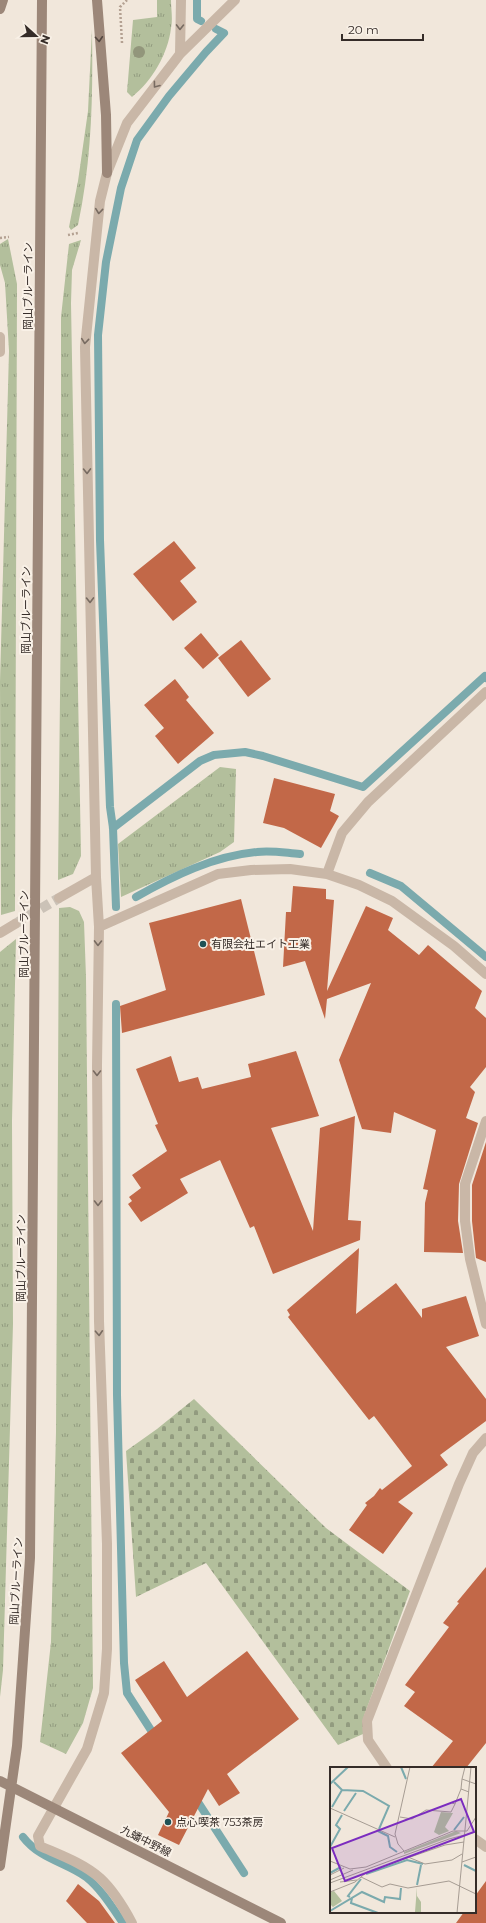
<svg xmlns="http://www.w3.org/2000/svg" width="486" height="1923" font-family="Montserrat,'Noto Sans JP',sans-serif">
<style>
.grass{fill:url(#grass-tufts)}
.cemetery{fill:url(#cemetery-stones)}
.lines{fill:none;stroke-linecap:round;stroke-linejoin:round}
.stream{stroke:#7baaad;stroke-width:8}
.building{fill:#c26848}
.minor-tunnel{stroke:#cbc2b7;stroke-width:10;stroke-dasharray:10 5;stroke-linecap:butt}
.path{stroke:#b4a192;stroke-width:2.5;stroke-dasharray:2 2;stroke-linecap:butt}
.minor{stroke:#c9b7a7;stroke-width:10}
.secondary{stroke:#9c8779;stroke-width:10}
.tree{fill:#92967b}
.oneway{stroke:#786b61}
.oneway2{stroke:#544740}
.poi-dot{fill:#1f5155;stroke:#f9f1e7;stroke-width:1.5}
.labels{text-anchor:middle;dominant-baseline:central;stroke-width:4;stroke-linejoin:round;paint-order:stroke}
.street-label{font-size:11px;fill:#352c28;stroke:#f9f1e7}
.poi-label{font-size:11px;fill:#352c28;stroke:#f9f1e7;text-anchor:start}
.inset-river{fill:none;stroke:#7baaad;stroke-width:2}
.inset-road{fill:none;stroke:#a69c93;stroke-width:1}
.view{fill:#7b2cbf;fill-opacity:0.15;stroke:#7b2cbf;stroke-width:2}
.inset-edge{fill:none;stroke:#352c28;stroke-width:2}
</style>
<defs>
<pattern id="grass-tufts" width="24" height="20" patternUnits="userSpaceOnUse"><rect width="24" height="20" fill="#b3bf9c"/><path d="M3 7l-1-3M5 7V3M7 7l1-3M15 17l-1-3M17 17v-4M19 17l1-3" fill="none" stroke="#929b7f"/></pattern>
<pattern id="cemetery-stones" width="16" height="16" patternUnits="userSpaceOnUse"><rect width="16" height="16" fill="#b3bf9c"/><path d="M2 7V4a2 2 0 0 1 4 0v3zM10 15v-3a2 2 0 0 1 4 0v3z" fill="#929b7f"/></pattern>
</defs>
<rect width="100%" height="100%" fill="#f1e7db"/>
<path class="grass" d="M 157,0 L 171,0 C 171,9 173,19 171,28 C 168,54 152,81 132,97 L 127,92 L 133,20 L 157,17 Z
M 92,29 C 93,97 92,158 78,225 L 71,230 L 69,227 L 78,181 L 88,111 Z
M 8,239 L 17,284 L 15,911 L 1,915 L 0,682 L 9,351 L 5,283 L 0,265 L 0,244 Z
M 81,240 L 72,270 L 71,303 L 81,856 L 73,874 L 58,880 L 61,604 L 61,317 L 69,244 Z
M 220,767 L 236,769 L 234,842 L 220,852 L 121,897 L 118,844 Z
M 70,907 L 79,911 L 84,922 L 86,977 L 93,1688 L 83,1723 L 66,1754 L 40,1742 L 51,1642 L 56,1432 L 59,908 Z
M 16,939 L 12,1121 L 13,1324 L 3,1670 L 0,1697 L 0,952 Z"/>
<path class="cemetery" d="M 194,1399 L 326,1528 L 410,1591 L 364,1716 L 363,1734 L 338,1745 L 206,1563 L 136,1597 L 126,1451 L 157,1429 Z"/>
<g class="lines">
<path class="stream" d="M 197,0 L 197,19 L 201,21
M 113,828 L 200,761 L 214,755 L 245,752 L 263,756 L 363,787 L 485,676 L 486,678
M 370,873 L 401,886 L 486,957
M 136,897 C 173,876 214,856 257,852 C 271,850 286,853 300,854
M 116,907 L 113,828 L 110,807 L 100,540 L 98,335 L 106,262 L 121,188 L 137,140 L 169,96 L 206,52 L 224,33 L 216,29
M 116,1004 L 117,1395 L 124,1663 L 127,1693 L 156,1738
M 194,1796 L 244,1873
M 23,1837 C 40,1859 65,1862 86,1877 C 101,1889 112,1907 123,1923"/>
</g>
<path class="building" d="M 174,541 L 196,568 L 180,581 L 197,602 L 173,621 L 133,574 Z
M 201,633 L 219,655 L 203,669 L 184,648 Z
M 241,640 L 271,679 L 248,697 L 218,658 Z
M 175,679 L 189,697 L 186,700 L 214,733 L 178,764 L 155,736 L 164,728 L 144,705 Z
M 274,778 L 335,794 L 330,811 L 339,816 L 321,848 L 284,828 L 263,823 Z
M 293,886 L 326,889 L 326,899 L 334,900 L 327,991 L 366,906 L 393,918 L 388,930 L 419,955 L 428,945 L 482,991 L 475,1008 L 486,1018 L 486,1067 L 470,1087 L 475,1092 L 466,1118 L 478,1123 L 459,1184 L 458,1221 L 463,1253 L 424,1252 L 425,1203 L 428,1190 L 423,1189 L 436,1130 L 394,1112 L 391,1133 L 362,1129 L 339,1060 L 371,983 L 327,999 L 325,1019 L 305,961 L 283,967 L 286,912 L 291,912 Z
M 241,899 L 265,995 L 122,1033 L 120,1006 L 166,990 L 149,923 Z
M 296,1051 L 319,1116 L 271,1128 L 313,1231 L 320,1128 L 355,1116 L 348,1220 L 361,1221 L 360,1240 L 273,1274 L 254,1226 L 250,1228 L 220,1160 L 180,1179 L 188,1193 L 141,1222 L 128,1204 L 132,1201 L 129,1197 L 141,1188 L 132,1175 L 167,1151 L 155,1125 L 158,1124 L 136,1069 L 171,1056 L 179,1082 L 198,1077 L 202,1089 L 251,1077 L 248,1064 Z
M 486,1142 L 486,1262 L 476,1258 L 472,1221 L 472,1185 Z
M 359,1248 L 356,1314 L 396,1283 L 422,1318 L 422,1309 L 466,1296 L 479,1336 L 446,1347 L 486,1399 L 486,1421 L 440,1455 L 448,1465 L 398,1502 L 413,1513 L 383,1554 L 349,1530 L 367,1505 L 365,1503 L 374,1496 L 380,1488 L 382,1490 L 412,1466 L 374,1416 L 369,1420 L 288,1317 L 290,1315 L 287,1310 Z
M 486,1567 L 486,1743 L 466,1768 L 431,1768 L 453,1741 L 404,1706 L 415,1692 L 405,1685 L 449,1627 L 443,1623 L 459,1603 L 457,1602 Z
M 247,1651 L 299,1719 L 227,1774 L 240,1793 L 219,1806 L 208,1789 L 179,1845 L 158,1835 L 169,1812 L 121,1753 L 162,1721 L 135,1680 L 164,1661 L 187,1697 Z
M 486,1881 L 486,1923 L 456,1923 L 464,1912 L 475,1912 L 475,1896 Z
M 78,1884 L 99,1901 L 115,1923 L 87,1923 L 66,1901 Z"/>
<g class="lines">
<path class="minor-tunnel" d="M 15,924 L 59,898"/>
<path class="path" d="M 122,43 L 120,7 L 127,0
M 68,235 L 78,233
M 0,238 L 9,237"/>
<path class="minor" d="M 180,54 L 181,0
M 0,337 L 0,352
M 327,874 L 342,833 L 368,802 L 486,692
M 59,898 L 96,877
M 99,927 L 218,874 L 251,870 L 290,869 L 327,874 L 359,885 L 392,901 L 454,946 L 486,974
M 0,933 L 15,924
M 486,1121 L 465,1184 L 465,1221 L 470,1259 L 486,1324
M 387,1768 L 368,1740 L 367,1721 L 459,1484 L 473,1453 L 486,1438
M 475,1839 L 486,1847
M 132,1923 C 124,1908 113,1890 100,1878 C 83,1863 60,1855 40,1846 L 38,1836 L 87,1749 L 104,1693 L 107,1649 L 107,1544 L 99,1321 L 97,1066 L 99,927 L 96,877 L 85,347 L 100,201 L 107,173 L 127,123 L 180,54 L 235,0"/>
<path class="secondary" d="M 97,0 L 106,115 L 107,173
M 0,9 L 3,0
M 0,1781 L 281,1923
M 0,1866 L 17,1746 L 30,1558 L 42,0"/>
</g>
<circle class="tree" cx="139" cy="52" r="6"/>
<defs><path id="oneway-chevron" d="M-2-3.5L2.5 0L-2 3.5" fill="none" stroke-width="1.6" stroke-linecap="round" stroke-linejoin="round"/></defs>
<g class="oneway">
<use href="#oneway-chevron" transform="translate(180 27) rotate(91)"/>
<use href="#oneway-chevron" transform="translate(156 85) rotate(127)"/>
<use href="#oneway-chevron" transform="translate(99 211) rotate(96)"/>
<use href="#oneway-chevron" transform="translate(85 341) rotate(96)"/>
<use href="#oneway-chevron" transform="translate(87 471) rotate(89)"/>
<use href="#oneway-chevron" transform="translate(90 600) rotate(89)"/>
<use href="#oneway-chevron" transform="translate(98 943) rotate(91)"/>
<use href="#oneway-chevron" transform="translate(97 1073) rotate(90)"/>
<use href="#oneway-chevron" transform="translate(98 1203) rotate(90)"/>
<use href="#oneway-chevron" transform="translate(99 1333) rotate(87)"/>
</g>
<use class="oneway2" href="#oneway-chevron" transform="translate(99 39) rotate(86)"/>
<g class="poi-dot">
<circle cx="203" cy="944" r="4"/>
<circle cx="168" cy="1822" r="4"/>
</g>
<g class="labels">
<g class="street-label">
<text transform="translate(28 286) rotate(-90)">岡山ブルーライン</text>
<text transform="translate(26 610) rotate(-90)">岡山ブルーライン</text>
<text transform="translate(24 934) rotate(-90)">岡山ブルーライン</text>
<text transform="translate(21 1258) rotate(-90)">岡山ブルーライン</text>
<text transform="translate(16 1581) rotate(-87)">岡山ブルーライン</text>
<text transform="translate(146 1841) rotate(27)">九蟠中野線</text>
</g>
<g class="poi-label">
<text x="211" y="944">有限会社エイト工業</text>
<text x="176" y="1822">点心喫茶 753茶房</text>
</g>
</g>
<g transform="translate(330 1767)">
<rect width="146" height="146" fill="#f1e7db"/>
<path d="M 126,64 L 131,66 L 74,87 L 74,85 ZM 87,120 L 87,129 L 91,135 L 91,146 L 85,145 ZM 4,124 L 12,134 L 3,140 L 0,137 L 0,125 Z" fill="#b3bf9c"/>
<path d="M 111,45 L 123,46 L 115,60 L 119,64 L 109,68 L 104,65 Z" fill="#b3bf9c"/>
<path class="inset-river" d="M 71,0 L 76,12M 0,17 L 18,0M 12,23 L 33,24 L 59,39 L 49,62M 2,40 L 12,23 L 4,15M 14,44 L 26,26M 124,63 L 134,50M 48,64 L 58,69 L 60,80 L 67,85M 0,80 L 10,62 L 6,58 L 12,48M 134,98 L 146,104M 0,106 L 11,100M 36,107 L 77,93 L 93,97M 87,118 L 91,98M 20,130 L 18,129 L 31,112M 22,131 L 21,136 L 48,146M 0,144 L 32,125 L 54,135 L 55,130 L 70,132 L 71,121"/>
<path class="inset-road" d="M 135,0 L 132,12 L 146,17M 132,12 L 131,22 L 139,25M 122,36 L 125,37 L 131,22M 0,41 L 65,70M 70,50 L 82,52 L 96,43 L 121,45 L 125,37M 74,84 L 68,77 L 65,67 L 80,0M 78,90 L 95,97 L 122,93 L 132,87M 0,94 L 20,102 L 36,100 L 123,64 L 137,64 L 146,50M 132,95 L 146,90M 0,108 L 14,101M 31,110 L 52,120 L 60,117 L 78,121 L 119,114 L 146,127M 0,113 L 23,103M 10,115 L 27,113M 0,116 L 119,72 L 146,65M 0,125 L 25,115 L 37,105 L 115,78 L 134,75M 127,146 L 141,0"/>
<path class="view" d="M 131,32 L 144,65 L 15,114 L 2,81 Z"/>
<rect width="146" height="146" class="inset-edge"/>
</g>
<g transform="translate(36 36) rotate(111)" stroke="#f9f1e7" stroke-width="3" paint-order="stroke">
<path d="M0-3L7 15L0 10L-7 15Z" fill="#352c28"/>
<text y="-6" font-size="11" font-weight="bold" text-anchor="middle" fill="#352c28">N</text>
</g>
<path d="M342 34v6h81v-6" fill="none" stroke="#352c28" stroke-width="2"/>
<text x="348" y="34" font-size="12" fill="#352c28" stroke="#f9f1e7" stroke-width="3" paint-order="stroke">20 m</text>
</svg>
